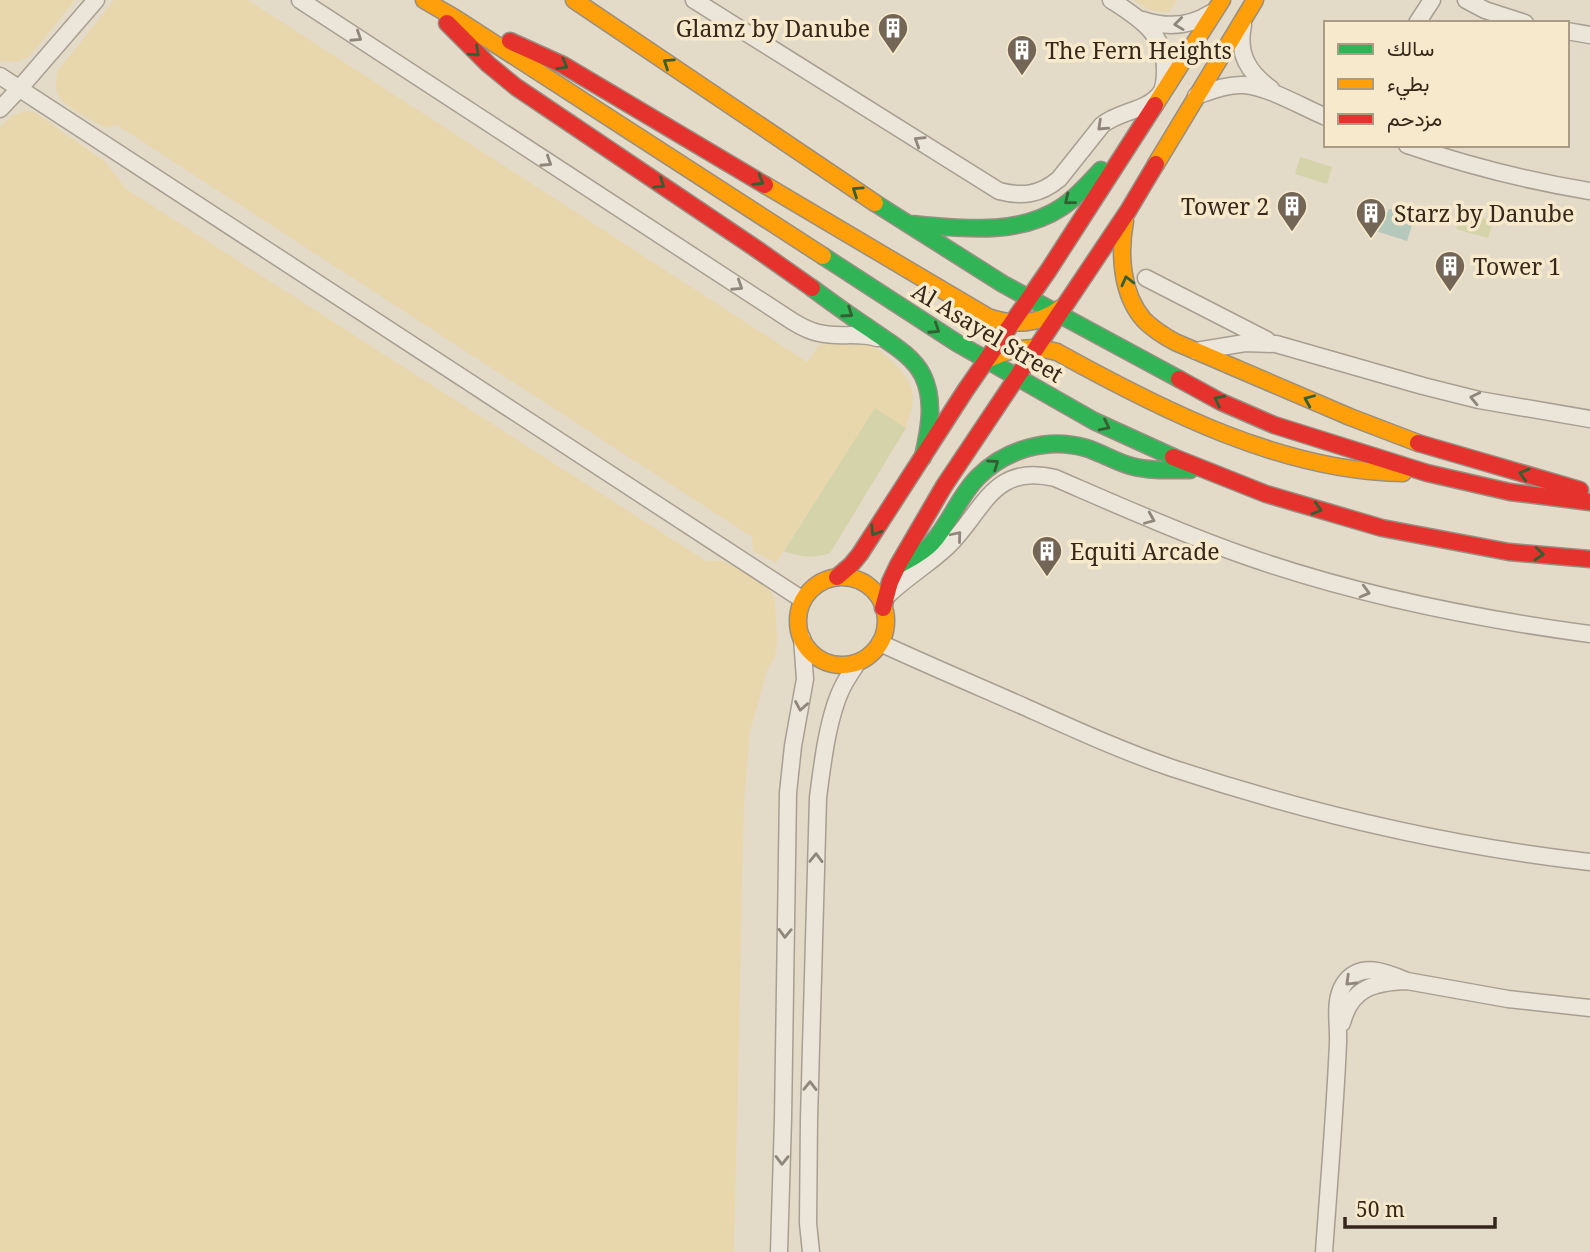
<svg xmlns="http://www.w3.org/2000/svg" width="1590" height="1252" font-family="'Noto Serif',Vazirmatn,serif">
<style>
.green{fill:#d4d3a9}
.sand{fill:#e8d7ad}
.water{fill:#b4c8bb}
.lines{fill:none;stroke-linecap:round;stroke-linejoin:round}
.street-casing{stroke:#a89f92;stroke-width:19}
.fast-casing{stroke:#978e82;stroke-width:19}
.slow-casing{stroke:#978e82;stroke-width:19}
.jam-casing{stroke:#978e82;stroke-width:19}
.street{stroke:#ebe5da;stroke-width:16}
.fast{stroke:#30b455;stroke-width:16}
.slow{stroke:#ff9f0a;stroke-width:16}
.jam{stroke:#e5322d;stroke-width:16}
.oneway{stroke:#90867a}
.oneway2{stroke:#345f32}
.labels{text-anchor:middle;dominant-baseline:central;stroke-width:7;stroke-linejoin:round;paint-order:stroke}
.poi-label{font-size:23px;fill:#36271a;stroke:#f7e9cb;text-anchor:start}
.street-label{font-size:23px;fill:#36271a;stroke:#f7e9cb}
</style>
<rect width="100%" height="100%" fill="#e3dac8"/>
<path class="green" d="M 1300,157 L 1332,167 L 1327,184 L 1295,174 Z
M 1461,212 L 1493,221 L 1488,238 L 1456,229 Z
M 875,407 L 906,428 L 830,553 C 812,559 801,557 784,551 Z"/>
<path class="sand" d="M 0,0 L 75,0 L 29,57 L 17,62 L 0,61 Z
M 114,0 L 248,0 L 807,362 L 819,345 C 833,344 855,341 868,345 C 883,349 910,376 912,391 C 915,403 909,416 906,428 L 875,408 L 776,563 L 753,551 L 752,537 L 117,125 L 106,128 C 93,121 65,108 58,95 C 55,87 56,80 57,72 Z
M 1134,0 L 1177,0 L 1169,12 C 1155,13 1146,9 1134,0 Z
M 25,111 L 36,113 L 104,161 L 126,189 L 706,561 L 723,561 L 768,585 L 775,602 L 777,641 L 775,657 L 767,670 L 750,731 L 744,801 L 734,1252 L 0,1252 L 0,127 L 13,115 Z"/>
<path class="water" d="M 1372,208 L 1387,213 L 1389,209 L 1397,209 L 1399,212 L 1399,217 L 1413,222 L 1407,241 L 1366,228 Z"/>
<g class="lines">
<g class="street-casing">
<path id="street" d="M 300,0 L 792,321 C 800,326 809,331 819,333 C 838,338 858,332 877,338
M 694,0 L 999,191 C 1022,197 1040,195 1059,179 L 1102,125 C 1119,111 1146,111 1159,95 C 1165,89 1165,77 1165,69 C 1165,33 1137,17 1111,0
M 1466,0 L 1485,10 L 1525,23
M 1143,20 C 1167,28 1189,27 1211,13
M 1417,23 L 1432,0
M 1243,25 C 1237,54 1248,72 1271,89
M 1567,31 L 1590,35
M 0,76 L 803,600
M 1196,96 C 1211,91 1227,84 1244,85 C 1269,87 1302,107 1326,117
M 0,109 L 19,89 L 96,0
M 1407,145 C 1466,165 1528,181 1590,191
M 1146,278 L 1267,340
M 1196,351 L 1245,343 L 1276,344 L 1423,386 L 1479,400 L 1590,419
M 888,595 C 908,576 929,564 948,546 C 984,511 992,463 1055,478 C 1115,504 1175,531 1237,553 C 1351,594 1470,618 1590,634
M 880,643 C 928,665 977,686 1025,707 C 1074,729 1122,751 1172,768 C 1308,813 1448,846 1590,862
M 1342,1023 C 1351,988 1374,982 1407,981 L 1508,999 L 1590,1008
M 779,1252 L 783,1119 L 788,793 L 793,746 L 805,679 L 802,638
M 811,1252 L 808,1223 L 809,1119 L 818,798 C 822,766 828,715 843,686 C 847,678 853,670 857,663
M 1324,1252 C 1329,1182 1335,1112 1338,1043 C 1339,1024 1333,1001 1344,984 C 1360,961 1386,972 1407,981"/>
</g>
<g class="fast-casing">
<path id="fast" d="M 875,203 L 1003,284 L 1179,379
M 910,224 C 960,228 1017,237 1062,207 C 1077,197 1089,183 1101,170
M 823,256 L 957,343 L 1094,421 L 1173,457
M 812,288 C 831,302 850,316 870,329 C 888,342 913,355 923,376 C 935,401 929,431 923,457
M 901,564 C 912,558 924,552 932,543 C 950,523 959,496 978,477 C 1006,449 1048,437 1086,448 C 1102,453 1116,462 1131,466 C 1150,471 1170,470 1190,470"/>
</g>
<g class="slow-casing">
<path id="slow" d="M 424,0 L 455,18 L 823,256
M 574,0 L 875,203
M 1155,105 L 1222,0
M 1156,164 L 1255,0
M 765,185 L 988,317 C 1015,326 1038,325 1061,308
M 1125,221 C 1119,253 1121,294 1144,320 C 1153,329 1164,336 1175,342 L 1350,417 L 1418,443
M 987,360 C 1010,348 1031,345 1057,352 C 1160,409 1283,472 1403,473
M798 621a44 44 0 1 1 88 0a44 44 0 1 1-88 0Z"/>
</g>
<g class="jam-casing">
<path id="jam" d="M 447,23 L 488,64 L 516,87 L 758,250 L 812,288
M 510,41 L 563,65 L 765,185
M 1179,379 L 1221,402 L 1274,425 L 1427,473 L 1510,492 L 1590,502
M 1418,443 L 1580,490
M 1173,457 L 1266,494 L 1382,528 L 1509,552 L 1590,559
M 837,577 L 851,565 L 860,554 L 965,391 L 1048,271 L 1155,105
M 883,608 L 890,582 L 898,565 L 944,486 L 1128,211 L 1156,164"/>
</g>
<use href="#street" class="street"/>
<use href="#fast" class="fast"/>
<use href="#slow" class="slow"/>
<use href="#jam" class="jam"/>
</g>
<defs><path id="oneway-chevron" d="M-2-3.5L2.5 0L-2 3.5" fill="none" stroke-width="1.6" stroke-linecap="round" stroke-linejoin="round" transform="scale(1.75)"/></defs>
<g class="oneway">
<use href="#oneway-chevron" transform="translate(1179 24) rotate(173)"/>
<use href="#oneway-chevron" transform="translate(357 37) rotate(33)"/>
<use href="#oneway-chevron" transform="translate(1102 126) rotate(137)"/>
<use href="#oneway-chevron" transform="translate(919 141) rotate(-148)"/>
<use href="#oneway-chevron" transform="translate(547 162) rotate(33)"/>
<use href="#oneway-chevron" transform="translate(738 286) rotate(33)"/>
<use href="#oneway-chevron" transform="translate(1475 398) rotate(-167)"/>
<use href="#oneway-chevron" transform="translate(1150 519) rotate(23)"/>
<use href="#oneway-chevron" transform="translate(957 536) rotate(-50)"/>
<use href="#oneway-chevron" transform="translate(1365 592) rotate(15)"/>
<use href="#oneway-chevron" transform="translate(801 706) rotate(100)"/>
<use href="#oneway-chevron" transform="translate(816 858) rotate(-89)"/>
<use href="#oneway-chevron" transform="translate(785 933) rotate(92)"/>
<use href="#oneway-chevron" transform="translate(1350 981) rotate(136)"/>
<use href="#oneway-chevron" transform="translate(810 1086) rotate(-89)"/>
<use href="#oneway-chevron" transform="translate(782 1160) rotate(91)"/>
</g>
<g class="oneway2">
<use href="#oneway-chevron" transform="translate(475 52) rotate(43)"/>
<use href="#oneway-chevron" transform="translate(668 63) rotate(-146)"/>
<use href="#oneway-chevron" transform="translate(563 65) rotate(29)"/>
<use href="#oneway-chevron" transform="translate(759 181) rotate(31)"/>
<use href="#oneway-chevron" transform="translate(660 184) rotate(34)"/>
<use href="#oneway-chevron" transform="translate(857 191) rotate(-146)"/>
<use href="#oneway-chevron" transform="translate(1069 200) rotate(141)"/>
<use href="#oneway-chevron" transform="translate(1127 281) rotate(-104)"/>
<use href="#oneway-chevron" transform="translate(848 313) rotate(35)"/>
<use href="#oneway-chevron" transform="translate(935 329) rotate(33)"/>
<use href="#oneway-chevron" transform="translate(1219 400) rotate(-154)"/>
<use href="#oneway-chevron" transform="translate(1309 400) rotate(-157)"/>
<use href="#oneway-chevron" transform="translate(1105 426) rotate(26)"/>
<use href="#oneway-chevron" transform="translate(994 464) rotate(-35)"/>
<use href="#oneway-chevron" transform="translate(1524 474) rotate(-164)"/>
<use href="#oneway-chevron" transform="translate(1317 509) rotate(16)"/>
<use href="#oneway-chevron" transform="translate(875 531) rotate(123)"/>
<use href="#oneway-chevron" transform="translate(1539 554) rotate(5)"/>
</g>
<defs>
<g id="building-pin" transform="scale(1.575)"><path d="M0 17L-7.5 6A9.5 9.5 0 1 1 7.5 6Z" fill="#736657" stroke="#f7e9cb"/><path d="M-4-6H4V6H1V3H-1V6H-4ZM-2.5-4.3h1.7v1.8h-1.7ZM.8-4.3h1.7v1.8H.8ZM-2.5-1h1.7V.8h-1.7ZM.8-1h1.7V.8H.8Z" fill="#fff"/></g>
</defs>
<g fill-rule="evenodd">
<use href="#building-pin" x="893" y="28"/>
<use href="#building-pin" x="1022" y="50"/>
<use href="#building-pin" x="1292" y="206"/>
<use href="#building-pin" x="1371" y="213"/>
<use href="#building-pin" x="1450" y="266"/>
<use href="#building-pin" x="1047" y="551"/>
</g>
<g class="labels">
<g class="poi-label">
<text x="870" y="28" text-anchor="end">Glamz by Danube</text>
<text x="1045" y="50">The Fern Heights</text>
<text x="1269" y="206" text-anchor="end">Tower 2</text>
<text x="1394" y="213">Starz by Danube</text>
<text x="1473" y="266">Tower 1</text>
<text x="1070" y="551">Equiti Arcade</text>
</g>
<g class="street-label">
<text transform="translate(988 332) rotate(31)">Al Asayel Street</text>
</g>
</g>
<rect x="1324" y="21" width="245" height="126" fill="#f7e9cb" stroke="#aa9b84" stroke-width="2"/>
<rect x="1338" y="44" width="35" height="10" fill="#30b455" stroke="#aa9b84" stroke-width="2"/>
<text x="1387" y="56" font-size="21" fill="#36271a">سالك</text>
<rect x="1338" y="79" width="35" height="10" fill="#ff9f0a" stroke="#aa9b84" stroke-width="2"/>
<text x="1387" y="91" font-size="21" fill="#36271a">بطيء</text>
<rect x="1338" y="114" width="35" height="10" fill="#e5322d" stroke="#aa9b84" stroke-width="2"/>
<text x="1387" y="126" font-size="21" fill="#36271a">مزدحم</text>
<path d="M1345 1217v10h150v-10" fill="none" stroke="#36271a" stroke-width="3.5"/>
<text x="1356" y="1217" font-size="21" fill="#36271a" stroke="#f7e9cb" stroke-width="5" paint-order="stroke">50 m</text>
</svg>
